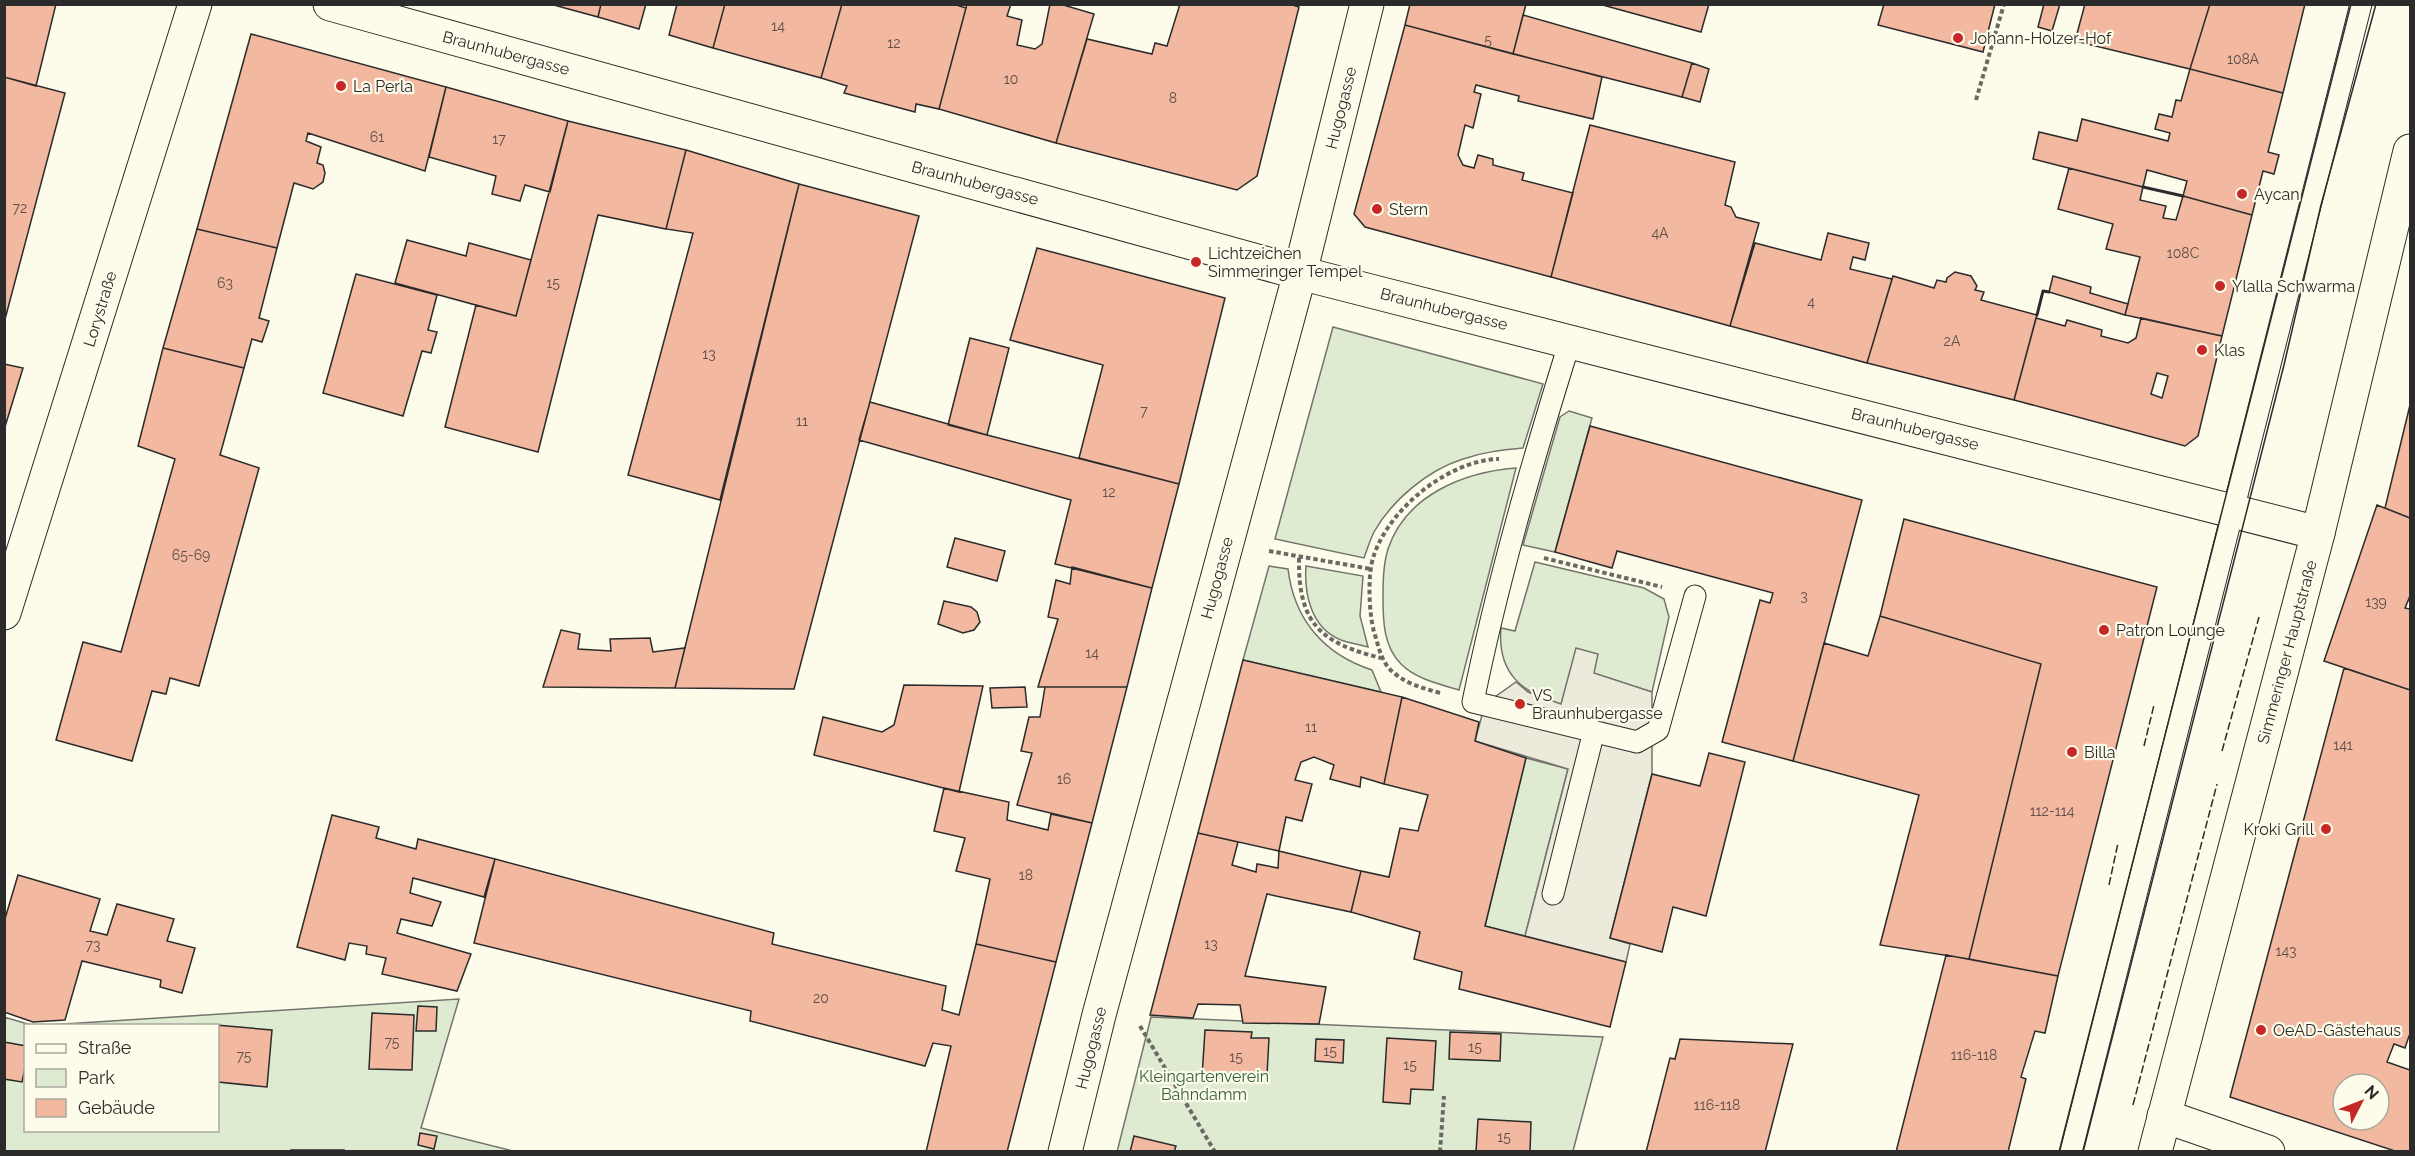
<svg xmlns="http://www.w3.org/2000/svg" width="2415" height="1156" font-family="Raleway,sans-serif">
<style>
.green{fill:#deebd1;stroke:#74746e;stroke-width:1.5}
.parking{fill:#eceadb;stroke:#74746e;stroke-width:1.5}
.building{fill:#f2b8a0;stroke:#2b2b2b;stroke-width:1.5;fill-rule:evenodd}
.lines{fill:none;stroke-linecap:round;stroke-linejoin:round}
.service-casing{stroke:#2b2b2b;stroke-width:23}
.minor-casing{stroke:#2b2b2b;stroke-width:35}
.tertiary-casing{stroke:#2b2b2b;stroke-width:35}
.primary-casing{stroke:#2b2b2b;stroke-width:35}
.path{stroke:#6a6964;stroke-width:4;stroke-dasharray:4.5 3;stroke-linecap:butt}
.service{stroke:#fdfbea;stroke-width:21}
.minor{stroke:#fdfbea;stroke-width:33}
.tertiary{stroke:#fdfbea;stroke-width:33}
.primary{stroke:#fdfbea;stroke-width:33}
.tram{stroke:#2b2b2b;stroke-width:1.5}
.fence{stroke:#2b2b2b;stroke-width:1.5;stroke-dasharray:8 3;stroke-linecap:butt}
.wall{stroke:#2b2b2b;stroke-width:3}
.poi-dot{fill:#c62828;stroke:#fdfbea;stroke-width:2}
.labels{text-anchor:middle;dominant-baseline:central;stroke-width:4.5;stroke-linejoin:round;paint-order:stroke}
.number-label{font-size:14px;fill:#5d4e48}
.poi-label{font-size:16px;fill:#2b2b2b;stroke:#fdfbea;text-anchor:start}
.street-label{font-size:16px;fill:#2b2b2b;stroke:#fdfbea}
.park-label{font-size:16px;fill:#34623c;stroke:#fdfbea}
</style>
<rect width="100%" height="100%" fill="#fdfbea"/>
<path class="green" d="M 1333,327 L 1543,384 L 1523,448 C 1502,450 1483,452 1463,459 C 1428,470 1392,500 1374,532 C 1370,540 1367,550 1364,558 L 1275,539 Z
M 1569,411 L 1592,418 L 1555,552 L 1523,545 L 1560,417 Z
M 1516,468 L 1459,690 C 1439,684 1416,679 1401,664 C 1384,647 1383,622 1383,600 C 1383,584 1383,565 1388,549 C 1406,495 1464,472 1516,468 Z
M 1535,562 L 1644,588 L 1664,599 L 1669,617 L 1652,692 L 1593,673 L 1561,705 C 1522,693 1497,673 1501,628 L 1515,631 Z
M 1269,566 L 1288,569 C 1294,619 1323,654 1372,670 L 1381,692 L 1243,660 Z
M 1306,566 L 1363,576 L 1360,616 L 1368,647 C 1360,645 1350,643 1341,640 C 1311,628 1304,594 1306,566 Z
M 1526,758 L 1568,769 L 1525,936 L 1485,926 Z
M 459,999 L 421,1128 L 513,1151 L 5,1151 L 4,1017 L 31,1025 L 26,1026 L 26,1130 L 218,1130 L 218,1026 L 48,1025 Z
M 1151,1017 L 1603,1037 L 1573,1151 L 1117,1152 Z"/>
<path class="parking" d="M 1576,648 L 1598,654 L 1594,673 L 1652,692 L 1652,774 L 1610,938 L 1630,944 L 1626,962 L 1525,936 L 1568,769 L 1475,741 L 1485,704 L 1516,682 L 1528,692 L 1561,704 Z"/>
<path class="building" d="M 4,4 L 56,4 L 36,86 L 4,77 Z
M 550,4 L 601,4 L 598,17 Z
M 601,4 L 646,4 L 639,29 L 598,17 Z
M 677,4 L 725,4 L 713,48 L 669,35 Z
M 725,4 L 842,4 L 821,78 L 713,48 Z
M 842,4 L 953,4 L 966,8 L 939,109 L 916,104 L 915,112 L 844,93 L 847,86 L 821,78 Z
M 967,4 L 1011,4 L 1007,16 L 1022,20 L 1017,45 L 1035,49 L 1042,44 L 1050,4 L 1060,4 L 1094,14 L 1056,143 L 939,109 Z
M 1180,4 L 1289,4 L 1299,7 L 1257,176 L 1237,190 L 1056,143 L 1087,39 L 1152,54 L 1155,43 L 1167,46 Z
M 1410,4 L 1526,4 L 1513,54 L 1405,25 Z
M 1599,4 L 1709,4 L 1701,32 Z
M 1884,4 L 1995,4 L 1983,52 L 1878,25 Z
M 2044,4 L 2060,4 L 2052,31 L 2038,27 Z
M 2085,4 L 2210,4 L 2190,69 L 2075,41 Z
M 2210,4 L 2305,4 L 2283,93 L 2190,69 Z
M 1523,15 L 1692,63 L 1682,97 L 1513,54 Z
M 1405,25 L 1602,77 L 1593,119 L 1518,101 L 1519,96 L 1476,85 L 1474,92 L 1481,94 L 1473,128 L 1465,125 L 1458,155 L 1463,165 L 1474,168 L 1478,155 L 1493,159 L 1493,165 L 1524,173 L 1522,180 L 1573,193 L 1551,277 L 1365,227 L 1354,214 Z
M 251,34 L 446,87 L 425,171 L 308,133 L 306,141 L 321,147 L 317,163 L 323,165 L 325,173 L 323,182 L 313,189 L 294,183 L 277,248 L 197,229 Z
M 1692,63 L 1709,69 L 1700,102 L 1682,97 Z
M 2190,69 L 2283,93 L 2268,152 L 2279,155 L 2274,174 L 2263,171 L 2252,215 L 2183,196 L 2187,181 L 2147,170 L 2143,187 L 2033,159 L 2039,132 L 2077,141 L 2082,119 L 2168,141 L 2170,133 L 2155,129 L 2159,114 L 2172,117 L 2176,100 L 2181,101 Z
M 4,77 L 65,93 L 4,323 Z
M 446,87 L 568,121 L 550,192 L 525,185 L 520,201 L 492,194 L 496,176 L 429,157 Z
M 568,121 L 686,150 L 666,229 L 598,215 L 538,452 L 445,427 L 476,305 L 516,316 Z
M 1590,125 L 1735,162 L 1725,205 L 1731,207 L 1736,217 L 1759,223 L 1730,326 L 1551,277 Z
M 686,150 L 799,184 L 720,500 L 628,475 L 693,233 L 666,229 Z
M 2069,168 L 2143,187 L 2140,200 L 2166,206 L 2163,218 L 2176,220 L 2183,196 L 2252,215 L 2222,336 L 2125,315 L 2140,257 L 2106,249 L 2113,224 L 2058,209 Z
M 799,184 L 919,216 L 794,689 L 675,688 Z
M 197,229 L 277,248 L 259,318 L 269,321 L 262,342 L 252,339 L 244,368 L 163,348 Z
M 1828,233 L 1869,243 L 1865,260 L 1853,257 L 1850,269 L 1892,279 L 1867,363 L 1730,326 L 1755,243 L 1821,260 Z
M 407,240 L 466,256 L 469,243 L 531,260 L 516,316 L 395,283 Z
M 1037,248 L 1225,298 L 1179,484 L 1079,458 L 1103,365 L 1010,340 Z
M 1955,272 L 1971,276 L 1977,286 L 1975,290 L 1984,292 L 1981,300 L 2037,315 L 2014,400 L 1867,363 L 1893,276 L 1934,288 L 1937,280 L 1946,282 L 1947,278 Z
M 356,274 L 437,295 L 428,330 L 437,332 L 431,353 L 422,351 L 403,416 L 323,393 Z
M 2053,276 L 2091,287 L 2090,293 L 2128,304 L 2125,315 L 2049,292 Z
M 2036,318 L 2065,326 L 2067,320 L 2102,330 L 2101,336 L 2128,343 L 2136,338 L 2141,318 L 2222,336 L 2198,436 L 2185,446 L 2014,400 ZM 2157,373 L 2168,376 L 2162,398 L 2151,394 Z
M 970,338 L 1009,348 L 987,435 L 948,425 Z
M 163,348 L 244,368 L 220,455 L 259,468 L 199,686 L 170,678 L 166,694 L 152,691 L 132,761 L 56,740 L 83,642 L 121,652 L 175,459 L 138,446 Z
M 4,364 L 23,368 L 4,430 Z
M 870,402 L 987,435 L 1179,484 L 1152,588 L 1055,564 L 1071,500 L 859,440 Z
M 2410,405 L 2410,518 L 2385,508 Z
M 1590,426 L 1862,500 L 1793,761 L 1722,742 L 1760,600 L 1770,603 L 1773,593 L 1617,551 L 1612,568 L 1555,552 Z
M 2377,505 L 2410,518 L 2410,596 L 2405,608 L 2410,609 L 2410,690 L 2324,661 Z
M 1904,519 L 2157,587 L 2058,976 L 1969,959 L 2041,664 L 1880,616 Z
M 955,538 L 1005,551 L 997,581 L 947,567 Z
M 1072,567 L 1152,588 L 1127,687 L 1038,687 L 1058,619 L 1048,617 L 1056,580 L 1070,584 Z
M 944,601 L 971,607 L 977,612 L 980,622 L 974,630 L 963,633 L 938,624 Z
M 1880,616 L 2041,664 L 1969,959 L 1880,945 L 1919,795 L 1793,761 L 1824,643 L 1868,656 Z
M 561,630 L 580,634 L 578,649 L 611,651 L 610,639 L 650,638 L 653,652 L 685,648 L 675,688 L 543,687 Z
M 1243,660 L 1402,697 L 1384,784 L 1361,777 L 1360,787 L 1330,779 L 1334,765 L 1314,757 L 1301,762 L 1295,780 L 1312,784 L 1302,821 L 1286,817 L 1279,851 L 1198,833 Z
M 2344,668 L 2410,690 L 2410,1036 L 2409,1036 L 2405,1048 L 2394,1044 L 2387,1062 L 2410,1070 L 2410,1152 L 2398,1152 L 2230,1097 ZM 2343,1084 L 2379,1084 L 2379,1120 L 2343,1120 Z
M 904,685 L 983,686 L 959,792 L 814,755 L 823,717 L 882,732 L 894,725 Z
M 1025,687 L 1027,707 L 992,708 L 990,688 Z
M 1045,687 L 1127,687 L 1092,823 L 1017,805 L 1032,753 L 1021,751 L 1029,717 L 1040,717 Z
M 1402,697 L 1479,722 L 1475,741 L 1526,758 L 1485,926 L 1626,962 L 1610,1027 L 1459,989 L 1462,972 L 1414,959 L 1420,932 L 1351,912 L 1361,871 L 1389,877 L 1400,828 L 1418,831 L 1428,795 L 1384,784 Z
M 1709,753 L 1745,762 L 1706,916 L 1673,907 L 1662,952 L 1610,938 L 1652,774 L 1700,786 Z
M 944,788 L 1009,802 L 1007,820 L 1048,830 L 1051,814 L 1092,823 L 1056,962 L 976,944 L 990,879 L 956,871 L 965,838 L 934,831 Z
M 332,815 L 379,827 L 376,838 L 416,849 L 418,839 L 495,859 L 484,897 L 413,878 L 410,893 L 441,902 L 432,926 L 401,919 L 397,933 L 471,954 L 457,991 L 382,974 L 386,958 L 366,954 L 367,946 L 349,943 L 345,960 L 297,947 Z
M 1198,833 L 1238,842 L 1232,865 L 1256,872 L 1257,864 L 1278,868 L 1279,851 L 1361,871 L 1351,912 L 1267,894 L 1245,976 L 1326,987 L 1319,1024 L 1243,1023 L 1240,1005 L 1198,1004 L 1193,1018 L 1150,1015 Z
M 495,859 L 774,933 L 772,944 L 946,986 L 942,1010 L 959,1015 L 976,944 L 1056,962 L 1007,1152 L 926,1152 L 951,1046 L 933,1043 L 925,1066 L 750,1021 L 751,1011 L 474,943 Z
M 18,875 L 100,899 L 90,931 L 107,935 L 117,904 L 174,919 L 167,941 L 195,948 L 182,993 L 160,987 L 161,980 L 82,961 L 65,1020 L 33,1022 L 4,1012 L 4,922 Z
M 1946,955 L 2058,976 L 2045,1033 L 2035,1031 L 2021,1077 L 2026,1079 L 2008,1152 L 1896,1152 Z
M 418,1006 L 437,1007 L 436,1031 L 416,1031 Z
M 372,1013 L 414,1015 L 412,1070 L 369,1069 Z
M 216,1025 L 272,1030 L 267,1087 L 218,1082 L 218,1026 Z
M 1205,1030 L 1252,1032 L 1251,1038 L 1269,1038 L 1267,1075 L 1250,1075 L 1249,1079 L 1202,1077 Z
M 1450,1032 L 1501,1034 L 1500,1061 L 1449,1059 Z
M 1387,1038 L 1436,1041 L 1433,1090 L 1411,1089 L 1410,1104 L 1383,1102 Z
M 1316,1039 L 1344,1040 L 1343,1063 L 1315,1061 Z
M 1680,1039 L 1793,1044 L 1765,1152 L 1646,1152 L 1670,1058 L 1675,1059 Z
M 4,1042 L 26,1046 L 26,1063 L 22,1082 L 4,1079 Z
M 1478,1119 L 1531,1122 L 1530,1152 L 1476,1152 Z
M 420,1133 L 437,1136 L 434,1149 L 418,1145 Z
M 1134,1136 L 1176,1146 L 1174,1152 L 1130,1152 Z
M 291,1150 L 344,1150 L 344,1152 L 291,1152 Z"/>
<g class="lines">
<g class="service-casing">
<path id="service" d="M 1570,341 C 1533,460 1498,579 1473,702 L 1637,742 L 1658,730 L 1695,596
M 1553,894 L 1594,731
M 2071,1152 L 2361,4"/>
</g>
<g class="minor-casing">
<path id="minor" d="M 330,4 L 1300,273 L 2318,533
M 2164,1116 L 2268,1152
M 1065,1152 L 1099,1015 L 1300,273 L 1367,4"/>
</g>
<g class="tertiary-casing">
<path id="tertiary" d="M 4,613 L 195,4"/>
</g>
<g class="primary-casing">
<path id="primary" d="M 2155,1152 L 2318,533 L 2410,151"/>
</g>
<path class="path" d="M 1976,100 L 2004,4
M 1269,551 L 1371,569
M 1299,558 C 1298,623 1320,643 1381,658
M 1544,558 L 1662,587
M 1440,693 C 1423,688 1407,684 1394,673 C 1381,663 1379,647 1374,632 C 1369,613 1367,574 1374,555 C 1390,508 1449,460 1499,459
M 1140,1026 L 1215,1152
M 1440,1152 L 1444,1096"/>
<use href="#service" class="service"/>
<use href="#minor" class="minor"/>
<use href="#tertiary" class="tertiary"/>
<use href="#primary" class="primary"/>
<path class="tram" d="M 2059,1152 L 2351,4
M 2083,1152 L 2284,365 L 2321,205 L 2376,4"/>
<path class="fence" d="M 2144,746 L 2154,705
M 2222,751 L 2259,617
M 2109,885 L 2118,843
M 2133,1105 L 2217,784
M 2040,1152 L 2040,1151"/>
<path class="wall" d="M 2143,187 L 2183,196
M 2037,315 L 2043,291 L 2049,292"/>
</g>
<g class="poi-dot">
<circle cx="1958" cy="38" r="6"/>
<circle cx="341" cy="86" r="6"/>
<circle cx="2242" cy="194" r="6"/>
<circle cx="1377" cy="209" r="6"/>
<circle cx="1196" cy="262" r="6"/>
<circle cx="2220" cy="286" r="6"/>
<circle cx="2202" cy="350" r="6"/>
<circle cx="2104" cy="630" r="6"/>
<circle cx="1520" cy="704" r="6"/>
<circle cx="2072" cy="752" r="6"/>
<circle cx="2326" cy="829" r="6"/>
<circle cx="2261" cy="1030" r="6"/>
</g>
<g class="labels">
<g class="number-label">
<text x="778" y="26">14</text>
<text x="1488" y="40">5</text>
<text x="894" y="43">12</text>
<text x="2243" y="59">108A</text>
<text x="1011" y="79">10</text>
<text x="1173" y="98">8</text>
<text x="377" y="137">61</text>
<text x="499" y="139">17</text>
<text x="20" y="208">72</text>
<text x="1660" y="233">4A</text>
<text x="2183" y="253">108C</text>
<text x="225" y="283">63</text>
<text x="553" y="283">15</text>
<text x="1811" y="302">4</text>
<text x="1952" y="341">2A</text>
<text x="709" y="354">13</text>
<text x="1144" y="411">7</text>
<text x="802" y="421">11</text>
<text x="1109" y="492">12</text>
<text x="191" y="555">65-69</text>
<text x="1804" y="596">3</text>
<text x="2376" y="602">139</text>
<text x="1092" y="653">14</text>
<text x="1311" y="727">11</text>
<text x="2343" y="745">141</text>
<text x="1064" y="779">16</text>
<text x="2052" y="811">112-114</text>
<text x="1026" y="875">18</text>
<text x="1211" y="944">13</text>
<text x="93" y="945">73</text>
<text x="2286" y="951">143</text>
<text x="821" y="998">20</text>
<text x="392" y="1042">75</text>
<text x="1475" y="1047">15</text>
<text x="1330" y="1051">15</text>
<text x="1974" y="1055">116-118</text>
<text x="244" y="1056">75</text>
<text x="1236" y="1057">15</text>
<text x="1410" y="1065">15</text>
<text x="1717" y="1105">116-118</text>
<text x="1504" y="1137">15</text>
</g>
<g class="poi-label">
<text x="1970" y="38">Johann-Holzer-Hof</text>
<text x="353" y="86">La Perla</text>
<text x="2254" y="194">Aycan</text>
<text x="1389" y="209">Stern</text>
<text x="1208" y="253">Lichtzeichen<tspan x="1208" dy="18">Simmeringer Tempel</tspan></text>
<text x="2232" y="286">Ylalla Schwarma</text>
<text x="2214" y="350">Klas</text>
<text x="2116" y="630">Patron Lounge</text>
<text x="1532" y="695">VS<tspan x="1532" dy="18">Braunhubergasse</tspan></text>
<text x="2084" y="752">Billa</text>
<text x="2314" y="829" text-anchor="end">Kroki Grill</text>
<text x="2273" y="1030">OeAD-Gästehaus</text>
</g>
<g class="street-label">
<text transform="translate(506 53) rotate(15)">Braunhubergasse</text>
<text transform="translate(1341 108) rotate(-76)">Hugogasse</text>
<text transform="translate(975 183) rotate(15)">Braunhubergasse</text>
<text transform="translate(100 309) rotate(-73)">Lorystraße</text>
<text transform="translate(1444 309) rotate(14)">Braunhubergasse</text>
<text transform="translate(1915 429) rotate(14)">Braunhubergasse</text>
<text transform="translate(1217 578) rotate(-75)">Hugogasse</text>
<text transform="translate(2287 652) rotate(-75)">Simmeringer Hauptstraße</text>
<text transform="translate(1091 1048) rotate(-76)">Hugogasse</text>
</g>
<g class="park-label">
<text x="1204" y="1076">Kleingartenverein<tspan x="1204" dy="18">Bahndamm</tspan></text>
</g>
</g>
<rect width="2415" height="1156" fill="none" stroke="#2b2b2b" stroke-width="12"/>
<rect x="24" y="1024" width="195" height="108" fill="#fdfbea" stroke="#a9a89e" stroke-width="1.5"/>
<rect x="36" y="1044" width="30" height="9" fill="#fdfbea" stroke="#a9a89e" stroke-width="1.5"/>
<text x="78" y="1054" font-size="18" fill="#2b2b2b">Straße</text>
<rect x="36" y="1069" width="30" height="18" fill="#deebd1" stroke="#a9a89e" stroke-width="1.5"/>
<text x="78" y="1084" font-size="18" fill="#2b2b2b">Park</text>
<rect x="36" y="1099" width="30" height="18" fill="#f2b8a0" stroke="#a9a89e" stroke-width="1.5"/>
<text x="78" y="1114" font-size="18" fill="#2b2b2b">Gebäude</text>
<g transform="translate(2361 1102) rotate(48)"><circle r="28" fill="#fdfbea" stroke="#a9a89e" stroke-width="1.5"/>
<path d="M0-4.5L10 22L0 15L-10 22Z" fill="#c62828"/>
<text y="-9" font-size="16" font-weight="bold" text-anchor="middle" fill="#2b2b2b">N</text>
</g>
</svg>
